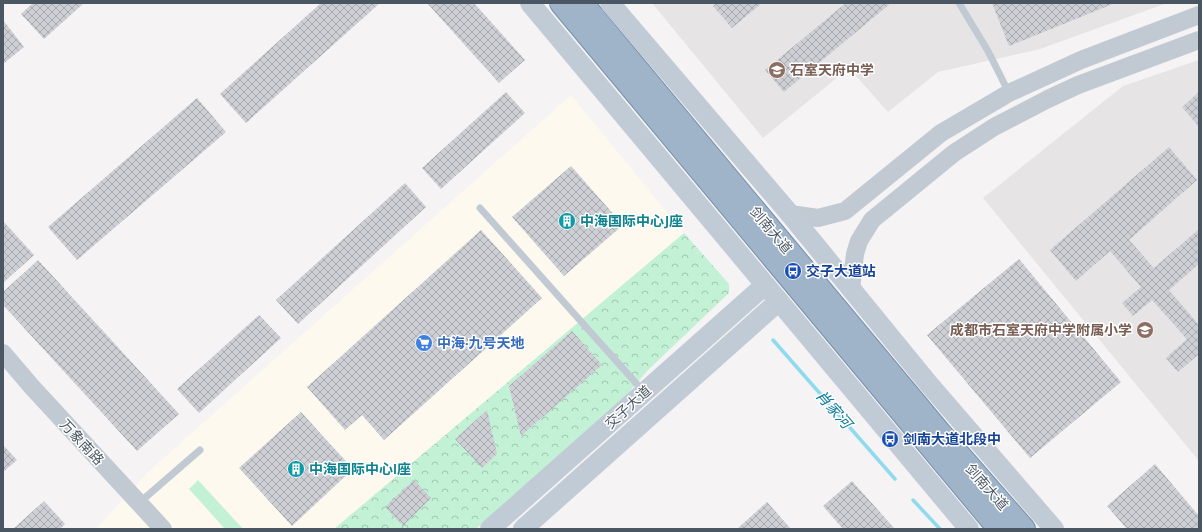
<svg xmlns="http://www.w3.org/2000/svg" width="1202" height="532" font-family="Mulish,'Noto Sans SC',sans-serif">
<style>
.commercial{fill:#fdf9ef}
.education{fill:#e6e4e5}
.grass{fill:#c3f1d5}
.park{fill:url(#park-crowns)}
.lines{fill:none;stroke-linecap:round;stroke-linejoin:round}
.stream{stroke:#90daee;stroke-width:3.5}
.building{fill:url(#building-cross-hatch)}
.trunk-casing{stroke:#7690ad;stroke-width:24}
.service{stroke:#c1cad2;stroke-width:7}
.tertiary{stroke:#c1cad2;stroke-width:18}
.secondary{stroke:#c1cbd6;stroke-width:20}
.trunk{stroke:#9fb4c9;stroke-width:22}
.labels{text-anchor:middle;dominant-baseline:central;stroke-width:3;stroke-linejoin:round;paint-order:stroke}
.education-label{font-size:14px;font-weight:bold;fill:#785e54;stroke:#fff;text-anchor:start}
.culture-label{font-size:14px;font-weight:bold;fill:#0d838f;stroke:#fff;text-anchor:start}
.street-label{font-size:14px;fill:#4a5661;stroke:#fff}
.transit-label{font-size:14px;font-weight:bold;fill:#164399;stroke:#fff;text-anchor:start}
.shop-label{font-size:14px;font-weight:bold;fill:#366cbe;stroke:#fff;text-anchor:start}
.water-label{font-size:15px;font-style:italic;fill:#0c7c9b;stroke:#fff}
</style>
<defs>
<pattern id="park-crowns" width="20" height="18" patternUnits="userSpaceOnUse"><rect width="20" height="18" fill="#c3f1d5"/><path d="M2 6a3 3 0 1 1 6 0M12 15a3 3 0 1 1 6 0" fill="none" stroke="#a0c6b0"/></pattern>
<pattern id="building-cross-hatch" width="8" height="8" patternUnits="userSpaceOnUse"><rect width="8" height="8" fill="#cdcfd5"/><path d="M0 0l8 8M0 8l8-8" fill="none" stroke="#a8abb0"/></pattern>
</defs>
<rect width="100%" height="100%" fill="#f5f3f3"/>
<path class="commercial" d="M 571,95 L 684,233 L 334,529 L 96,529 L 148,472 Z"/>
<path class="education" d="M 652,3 L 1167,3 L 1040,49 L 938,72 L 888,112 L 849,68 L 763,138 Z
M 1199,60 L 1199,461 L 983,198 L 1123,86 Z"/>
<path class="grass" d="M 198,480 L 243,529 L 225,529 L 189,489 Z"/>
<path class="park" d="M 684,233 L 729,284 L 729,293 L 647,371 L 626,396 L 476,529 L 334,529 Z"/>
<g class="lines">
<path class="stream" d="M 773,340 L 895,479
M 913,500 L 940,529"/>
</g>
<path class="building" d="M 33,3 L 84,3 L 44,39 L 21,14 Z
M 321,3 L 380,3 L 246,123 L 220,94 Z
M 427,3 L 474,3 L 525,60 L 499,83 Z
M 717,3 L 762,3 L 732,28 L 713,6 Z
M 846,3 L 891,3 L 784,92 L 765,70 Z
M 992,3 L 1115,3 L 1009,46 Z
M 3,20 L 24,47 L 3,64 Z
M 506,92 L 525,113 L 441,189 L 422,168 Z
M 1199,92 L 1199,127 L 1182,107 Z
M 197,98 L 226,132 L 77,260 L 48,227 Z
M 1169,147 L 1197,180 L 1129,240 L 1154,268 L 1199,229 L 1199,264 L 1169,290 L 1199,325 L 1199,354 L 1178,372 L 1166,358 L 1187,339 L 1152,300 L 1133,316 L 1122,303 L 1141,287 L 1110,251 L 1076,281 L 1050,250 Z
M 571,166 L 623,225 L 564,276 L 512,217 Z
M 405,183 L 426,207 L 298,324 L 276,300 Z
M 3,221 L 34,255 L 3,283 Z
M 481,230 L 542,298 L 384,440 L 362,415 L 345,430 L 307,387 Z
M 1019,259 L 1121,382 L 1030,458 L 927,335 Z
M 38,260 L 179,414 L 137,451 L 3,305 L 3,292 Z
M 259,315 L 281,338 L 199,413 L 177,389 Z
M 572,331 L 602,365 L 521,436 L 509,386 Z
M 487,410 L 497,454 L 482,468 L 455,439 Z
M 301,412 L 353,469 L 292,526 L 239,468 Z
M 3,445 L 17,460 L 3,472 Z
M 1155,464 L 1199,516 L 1199,529 L 1127,529 L 1107,506 Z
M 414,480 L 431,498 L 403,526 L 385,507 Z
M 852,481 L 895,529 L 843,529 L 823,506 Z
M 44,501 L 65,524 L 60,529 L 13,529 Z
M 767,502 L 791,529 L 737,529 Z"/>
<g class="lines">
<g class="trunk-casing">
<path id="trunk" d="M 561,3 L 999,529
M 582,3 L 941,434 L 1024,529"/>
</g>
<path class="service" d="M 959,3 L 988,51 L 1009,93
M 480,208 L 643,391
M 139,503 L 200,450"/>
<path class="tertiary" d="M 790,214 L 818,218 L 845,211 L 941,133 L 1009,93 L 1081,60 L 1199,15
M 851,289 L 855,254 L 859,241 L 872,220 L 954,153 L 994,127 L 1048,99 L 1078,85 L 1199,40
M 3,353 L 32,387 L 163,529"/>
<path class="secondary" d="M 530,3 L 969,529
M 610,3 L 790,214 L 928,383 L 1054,529
M 490,529 L 765,285
M 523,529 L 779,301"/>
<use href="#trunk" class="trunk"/>
</g>
<defs>
<g id="school-disc" transform="scale(0.9)"><circle r="9.5" fill="#8d6e63" stroke="#fff"/><path d="M0-5L7-2L0 1L-7-2ZM-4 1L0 2.5L4 1V4Q0 6-4 4Z" fill="#fff"/></g>
<g id="building-disc" transform="scale(0.9)"><circle r="9.5" fill="#0f9aa8" stroke="#fff"/><path d="M-4-6H4V6H1V3H-1V6H-4ZM-2.5-4.3h1.7v1.8h-1.7ZM.8-4.3h1.7v1.8H.8ZM-2.5-1h1.7V.8h-1.7ZM.8-1h1.7V.8H.8Z" fill="#fff"/></g>
<g id="bus-disc" transform="scale(0.9)"><circle r="9.5" fill="#1a4fb4" stroke="#fff"/><path d="M-5-6H5V4H4V6H2V4H-2V6H-4V4H-5ZM-3.5-4V0h7V-4ZM-3.5 1.2v1.5H-2V1.2ZM2 1.2v1.5H3.5V1.2Z" fill="#fff"/></g>
<g id="supermarket-disc" transform="scale(0.9)"><circle r="9.5" fill="#3f7fe0" stroke="#fff"/><path d="M-6-5.5h2.5l.6 2H6L4.5 2H-2.5L-4.4-4H-6ZM-1.5 3.2a1.3 1.3 0 1 0 .1 0ZM3 3.2a1.3 1.3 0 1 0 .1 0Z" fill="#fff"/></g>
</defs>
<g fill-rule="evenodd">
<use href="#school-disc" x="777" y="70"/>
<use href="#building-disc" x="567" y="221"/>
<use href="#bus-disc" x="793" y="271"/>
<use href="#school-disc" x="1145" y="330"/>
<use href="#supermarket-disc" x="424" y="343"/>
<use href="#bus-disc" x="890" y="439"/>
<use href="#building-disc" x="296" y="469"/>
</g>
<g class="labels">
<g class="education-label">
<text x="790" y="70">石室天府中学</text>
<text x="1132" y="330" text-anchor="end">成都市石室天府中学附属小学</text>
</g>
<g class="culture-label">
<text x="580" y="221">中海国际中心J座</text>
<text x="309" y="469">中海国际中心I座</text>
</g>
<g class="street-label">
<text transform="translate(771 230) rotate(50)">剑南大道</text>
<text transform="translate(628 407) rotate(-42)">交子大道</text>
<text transform="translate(82 442) rotate(47)">万象南路</text>
<text transform="translate(987 487) rotate(49)">剑南大道</text>
</g>
<g class="transit-label">
<text x="806" y="271">交子大道站</text>
<text x="903" y="439">剑南大道北段中</text>
</g>
<g class="shop-label">
<text x="437" y="343">中海·九号天地</text>
</g>
<g class="water-label">
<text transform="translate(834 409) rotate(49)">肖家河</text>
</g>
</g>
<rect width="1202" height="532" fill="none" stroke="#4a5661" stroke-width="8"/>
</svg>
